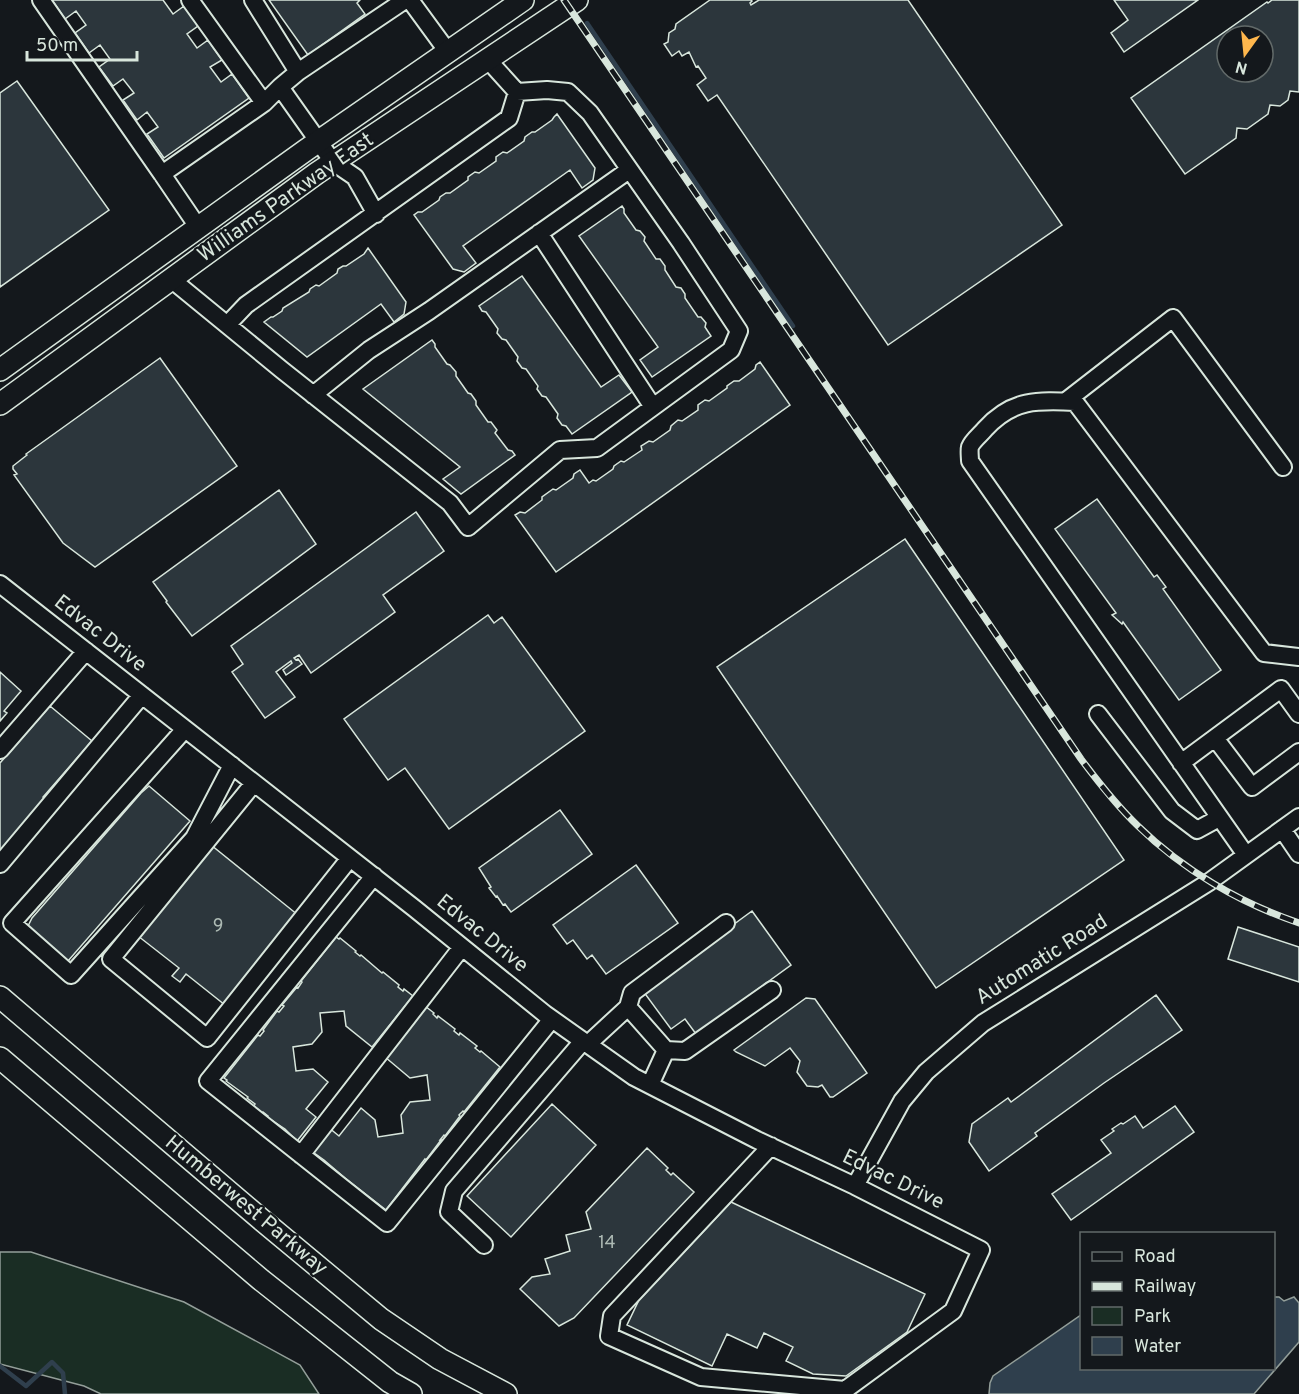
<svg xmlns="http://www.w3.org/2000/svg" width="1299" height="1394" font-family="Overpass,sans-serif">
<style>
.green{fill:#1a2d24;stroke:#939e99;stroke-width:1.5}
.water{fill:#2f3f4d;stroke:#939e99;stroke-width:1.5}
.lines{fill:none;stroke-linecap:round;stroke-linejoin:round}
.stream{stroke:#2f3f4d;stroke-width:4.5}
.building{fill:#2c363c;stroke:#d8e6dc;stroke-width:1.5;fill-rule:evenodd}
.minor-casing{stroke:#d8e6dc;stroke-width:20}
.major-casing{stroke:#d8e6dc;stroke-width:24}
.minor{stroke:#14181c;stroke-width:16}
.major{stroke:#14181c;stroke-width:21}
.rail-casing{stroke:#d8e6dc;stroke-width:7}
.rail{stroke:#14181c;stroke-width:4.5;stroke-dasharray:14;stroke-linecap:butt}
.labels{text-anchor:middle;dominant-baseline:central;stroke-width:4.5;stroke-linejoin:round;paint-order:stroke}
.number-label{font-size:18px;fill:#adbab4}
.street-label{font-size:21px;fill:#d8e6dc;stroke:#14181c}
</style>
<rect width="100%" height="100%" fill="#14181c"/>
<path class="green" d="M 0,1252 L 31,1252 L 184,1302 L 300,1365 L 319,1394 L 101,1394 L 84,1386 L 0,1364 Z"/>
<path class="water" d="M 1274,1297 L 1279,1297 L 1284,1301 L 1294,1297 L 1299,1303 L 1299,1342 L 1254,1394 L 989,1394 L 990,1383 L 993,1376 L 1081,1315 L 1082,1368 L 1274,1368 Z"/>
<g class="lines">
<path class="stream" d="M 587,23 L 793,326
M 0,1366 L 26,1386 L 52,1362 L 63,1373 L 65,1394"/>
</g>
<path class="building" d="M 52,0 L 163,0 L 173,14 L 184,6 L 198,26 L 187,34 L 197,48 L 208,40 L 222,60 L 210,67 L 221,82 L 232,74 L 249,98 L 164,158 L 147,134 L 158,127 L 147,112 L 137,120 L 123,100 L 134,93 L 123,79 L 113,86 L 99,67 L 110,59 L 100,45 L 89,53 L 75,33 L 86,25 L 76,11 L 65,19 Z
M 269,0 L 360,0 L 357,3 L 365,14 L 308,55 Z
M 710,0 L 751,0 L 752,1 L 750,3 L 751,5 L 759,0 L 908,0 L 1062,225 L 888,345 L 717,95 L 708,101 L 697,85 L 706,78 L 698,66 L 696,67 L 689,52 L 682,56 L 679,51 L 672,56 L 664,44 L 668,42 L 669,33 L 675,29 L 676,24 Z
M 1114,0 L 1198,0 L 1124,52 L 1111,33 L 1128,20 Z
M 1272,0 L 1299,0 L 1299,92 L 1290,91 L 1288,100 L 1280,106 L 1270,105 L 1268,114 L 1247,129 L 1237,128 L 1236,138 L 1185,174 L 1131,98 L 1267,2 L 1268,3 ZM 1227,36 L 1263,36 L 1263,72 L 1227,72 Z
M 17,81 L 109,210 L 0,287 L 0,93 Z
M 557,114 L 595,168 L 593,180 L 582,188 L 570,170 L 463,246 L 476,263 L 464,272 L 453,269 L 414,215 L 418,212 L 422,212 L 439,200 L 440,197 L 446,193 L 450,193 L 468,180 L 468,177 L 475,172 L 479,173 L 496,161 L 496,157 L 503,152 L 507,153 L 524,141 L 525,137 L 532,132 L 535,132 L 552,120 L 554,117 Z
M 622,206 L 624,209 L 624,213 L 636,230 L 640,231 L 645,237 L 644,241 L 656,259 L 660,259 L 665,266 L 665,270 L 676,287 L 681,288 L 685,294 L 685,298 L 698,317 L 701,317 L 706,323 L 705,327 L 711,336 L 652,377 L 640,360 L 658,347 L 579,236 Z
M 368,248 L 406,302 L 404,314 L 394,322 L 381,304 L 307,357 L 264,322 L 271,317 L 273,317 L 282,311 L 283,308 L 309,292 L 310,289 L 316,285 L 319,286 L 337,273 L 338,269 L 343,266 L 346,266 L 364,254 Z
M 522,276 L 601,387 L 619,375 L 632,392 L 572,434 L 566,426 L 562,425 L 557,418 L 558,414 L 546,397 L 542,396 L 537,389 L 538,386 L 526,369 L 522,368 L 517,361 L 518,357 L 506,340 L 502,339 L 497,333 L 498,329 L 486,312 L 482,311 L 479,306 Z
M 432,340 L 435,344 L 435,347 L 447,364 L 450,365 L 456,372 L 456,376 L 468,393 L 471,394 L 476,401 L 476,405 L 488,422 L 491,422 L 497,430 L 495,433 L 508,450 L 512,451 L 515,455 L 461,494 L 443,479 L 460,467 L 363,389 Z
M 160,358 L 237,466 L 95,567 L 63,543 L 14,475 L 17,474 L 13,469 L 13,466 L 27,455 L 26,454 Z
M 760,362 L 790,405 L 556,572 L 515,515 L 520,512 L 525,513 L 542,500 L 542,497 L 553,489 L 556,490 L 573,478 L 574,474 L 580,470 L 589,483 L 593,480 L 596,481 L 613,469 L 614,466 L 621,461 L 624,462 L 642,450 L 641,446 L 649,441 L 653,442 L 670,430 L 671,426 L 678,420 L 682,421 L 698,410 L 698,405 L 705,400 L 709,401 L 727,388 L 727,386 L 734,381 L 739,381 L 755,369 L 756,365 Z
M 279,490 L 316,544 L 192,636 L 166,602 L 167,601 L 153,582 Z
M 1097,499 L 1154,577 L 1157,575 L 1166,587 L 1163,589 L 1221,670 L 1179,700 L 1123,622 L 1122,624 L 1112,615 L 1116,613 L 1055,529 Z
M 416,512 L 444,551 L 383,595 L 395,612 L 311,673 L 299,655 L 294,658 L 296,660 L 298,659 L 302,664 L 286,675 L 283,670 L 292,663 L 291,661 L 276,672 L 295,697 L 265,718 L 232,672 L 243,664 L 231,646 Z
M 905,539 L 1124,860 L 936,988 L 717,667 Z
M 488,615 L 494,623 L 502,617 L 585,731 L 449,829 L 405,768 L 388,780 L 344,719 Z
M 0,672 L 21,691 L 4,711 L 7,713 L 0,721 Z
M 50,706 L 92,741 L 43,797 L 46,799 L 0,852 L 0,763 Z
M 149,786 L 190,821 L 68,961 L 28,926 L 32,918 L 141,793 Z
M 560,810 L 592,854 L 511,912 L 505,904 L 503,905 L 497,896 L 496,897 L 489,888 L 491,887 L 479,868 Z
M 211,845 L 298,915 L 225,1005 L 186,974 L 180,982 L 172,976 L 179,968 L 138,936 Z
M 636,865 L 678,923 L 606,974 L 592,955 L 587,959 L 573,940 L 567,944 L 553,925 Z
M 752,911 L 791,965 L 696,1034 L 685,1019 L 671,1029 L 643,991 Z
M 1238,927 L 1299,947 L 1299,982 L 1228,959 Z
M 336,937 L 339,939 L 340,938 L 356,951 L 355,952 L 360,956 L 361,955 L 382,973 L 383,972 L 399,985 L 398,987 L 403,991 L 404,989 L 413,996 L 372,1047 L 346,1026 L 344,1011 L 320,1013 L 322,1032 L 312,1044 L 293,1047 L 296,1071 L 313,1069 L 328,1082 L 306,1109 L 316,1117 L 297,1141 L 285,1129 L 267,1117 L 268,1116 L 263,1112 L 262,1113 L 254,1106 L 255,1104 L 247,1098 L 248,1097 L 226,1081 L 227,1080 L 224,1078 L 258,1035 L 260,1036 L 264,1031 L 263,1030 L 277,1011 L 279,1012 L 284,1006 L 282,1005 L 297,987 L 298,988 L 302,982 L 301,981 Z
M 1156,995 L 1182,1030 L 1104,1083 L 1035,1133 L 1037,1136 L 989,1171 L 969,1142 L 972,1124 L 1008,1098 L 1011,1102 Z
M 806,998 L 815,999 L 867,1073 L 833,1097 L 830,1097 L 822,1085 L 818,1087 L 807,1086 L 797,1072 L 800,1061 L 790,1048 L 765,1066 L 736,1052 L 734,1050 Z
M 425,1006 L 434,1013 L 433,1014 L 437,1018 L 438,1016 L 455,1029 L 454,1031 L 459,1035 L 460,1033 L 477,1046 L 475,1048 L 480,1052 L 481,1051 L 500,1067 L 464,1112 L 463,1111 L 459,1115 L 460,1116 L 445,1136 L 444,1135 L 440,1140 L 441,1140 L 426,1160 L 425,1159 L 386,1210 L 345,1178 L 324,1160 L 310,1150 L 328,1127 L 339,1136 L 361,1108 L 375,1120 L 378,1137 L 403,1133 L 401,1115 L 410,1102 L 430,1100 L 427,1075 L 410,1078 L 385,1057 Z
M 552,1104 L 596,1145 L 511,1237 L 467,1196 Z
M 1175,1106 L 1194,1132 L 1071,1220 L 1052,1194 L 1111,1153 L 1101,1140 L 1114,1131 L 1112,1129 L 1121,1123 L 1123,1124 L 1135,1116 L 1143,1128 Z
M 647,1148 L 668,1168 L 666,1170 L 671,1175 L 673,1173 L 694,1192 L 574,1318 L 559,1326 L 520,1289 L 532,1277 L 550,1274 L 545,1259 L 570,1251 L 566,1235 L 591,1229 L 586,1212 Z
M 731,1202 L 925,1294 L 907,1332 L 846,1376 L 813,1374 L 786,1361 L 793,1347 L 764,1333 L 757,1348 L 727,1334 L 712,1366 L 627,1325 L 639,1300 Z"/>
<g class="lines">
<g class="minor-casing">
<path id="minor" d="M 41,0 L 162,174 L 264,103 L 280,87
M 190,0 L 264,103
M 253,0 L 298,72 L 280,87 L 333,162 L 355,177 L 376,214
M 410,0 L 448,52
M 298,72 L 405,0
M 162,174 L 198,227
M 539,233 L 653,407
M 171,279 L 282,370 L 450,503 L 468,527 L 560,450 L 597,448 L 731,350 L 739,331 L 681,243 L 590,113 L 568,92 L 547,90 L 517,92 L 488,60
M 227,325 L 246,305 L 509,118 L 517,92
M 313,395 L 369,350 L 429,311 L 629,170
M 1066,401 L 1173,318 L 1283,467
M 0,584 L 414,908 L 545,1014 L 634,1077 L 757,1140 L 855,1186 L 981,1250 L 953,1311 L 845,1390 L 701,1377 L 609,1336 L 612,1316 L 771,1146
M 1098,714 L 1172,811 L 1197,830 L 1219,818
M 185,729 L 12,923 L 71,975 L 194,838 L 232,765
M 1215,738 L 1252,787 L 1299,752
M 0,750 L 86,651
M 1181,763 L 1281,689 L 1299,714
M 254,783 L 111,959 L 207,1038 L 350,858
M 1282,829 L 1299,854
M 1246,855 L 970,461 C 970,457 969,451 970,447 C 972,441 981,434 985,429 C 1012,399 1038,400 1075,402 L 1264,653 L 1299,657
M 0,864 L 142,695
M 374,876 L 208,1081 L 387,1223 L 552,1019
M 628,1007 L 632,993 L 726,923
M 588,1044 L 628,1007 L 666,1050 L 650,1085
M 666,1050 L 685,1051 L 772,990
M 301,1155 L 462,947
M 855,1186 L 902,1101 L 926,1072 L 983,1023 L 1209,882 L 1299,817
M 484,1245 L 449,1212 L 454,1191 L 583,1041"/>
</g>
<g class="major-casing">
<path id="major" d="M 0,370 L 306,150 L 523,0
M 0,404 L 317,173 L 577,0
M 0,997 L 263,1221 L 381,1319 L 440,1359 L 506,1394
M 0,1058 L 260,1279 L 390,1382 L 411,1394"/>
</g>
<use href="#minor" class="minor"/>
<use href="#major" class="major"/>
<g class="rail-casing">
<path id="rail" d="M 564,0 L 1081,759 C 1099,783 1117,806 1138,826 C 1183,870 1240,903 1299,923"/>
</g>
<use href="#rail" class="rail"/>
</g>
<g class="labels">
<g class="number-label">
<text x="218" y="926">9</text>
<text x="607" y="1243">14</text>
</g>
<g class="street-label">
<text transform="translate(286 198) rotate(-35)">Williams Parkway East</text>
<text transform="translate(100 634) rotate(38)">Edvac Drive</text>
<text transform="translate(482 934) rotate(39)">Edvac Drive</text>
<text transform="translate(1042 960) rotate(-32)">Automatic Road</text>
<text transform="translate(893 1180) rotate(26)">Edvac Drive</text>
<text transform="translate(246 1206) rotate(40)">Humberwest Parkway</text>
</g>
</g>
<rect x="1080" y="1232" width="195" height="138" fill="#14181c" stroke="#626a69" stroke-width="1.5"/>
<rect x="1092" y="1252" width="30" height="9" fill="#14181c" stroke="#626a69" stroke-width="1.5"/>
<text x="1134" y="1262" font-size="18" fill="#d8e6dc">Road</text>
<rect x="1092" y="1282" width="30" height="9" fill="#d8e6dc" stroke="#626a69" stroke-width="1.5"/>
<text x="1134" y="1292" font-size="18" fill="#d8e6dc">Railway</text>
<rect x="1092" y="1307" width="30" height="18" fill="#1a2d24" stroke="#626a69" stroke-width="1.5"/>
<text x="1134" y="1322" font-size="18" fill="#d8e6dc">Park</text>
<rect x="1092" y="1337" width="30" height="18" fill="#2f3f4d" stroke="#626a69" stroke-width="1.5"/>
<text x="1134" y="1352" font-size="18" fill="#d8e6dc">Water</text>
<g transform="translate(1245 54) rotate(195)"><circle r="28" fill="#14181c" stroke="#626a69" stroke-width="1.5"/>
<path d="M0-4.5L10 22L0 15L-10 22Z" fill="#ffb74d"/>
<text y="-9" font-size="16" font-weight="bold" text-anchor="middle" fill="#d8e6dc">N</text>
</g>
<path d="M27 51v9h110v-9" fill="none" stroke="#d8e6dc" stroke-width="3"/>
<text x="36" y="51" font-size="18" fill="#d8e6dc" stroke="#14181c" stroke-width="4.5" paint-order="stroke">50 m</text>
</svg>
